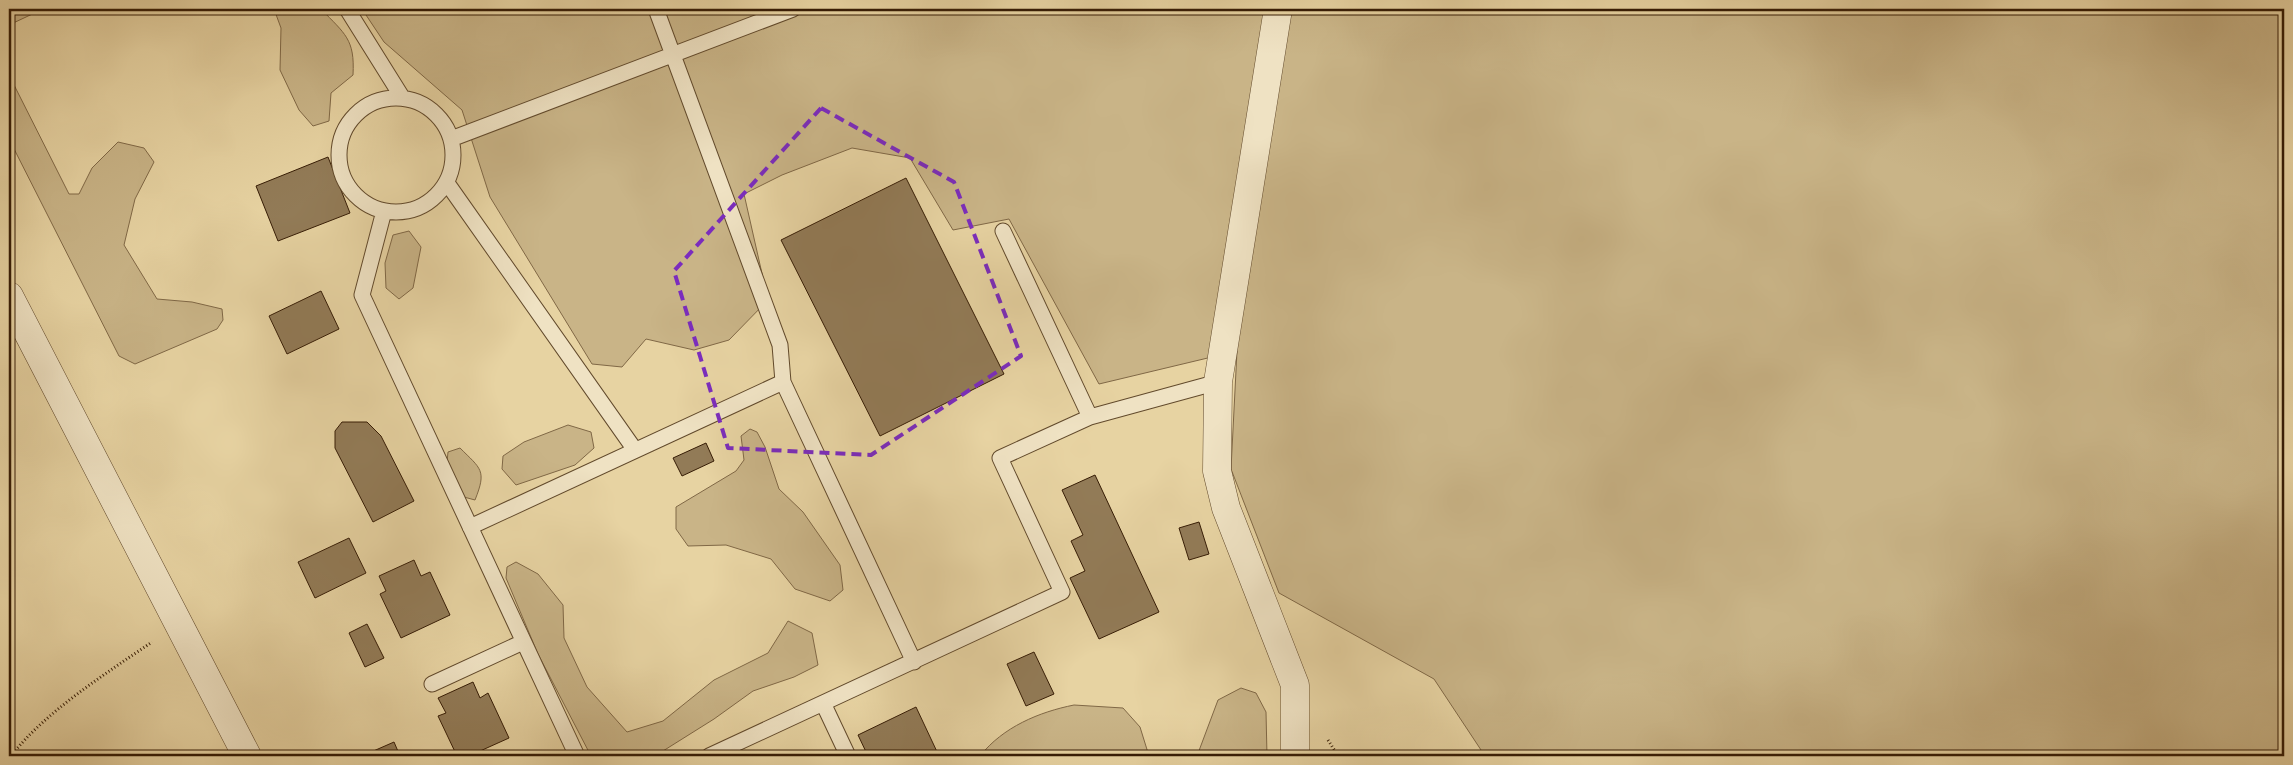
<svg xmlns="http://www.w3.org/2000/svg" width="2293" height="765" font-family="Vollkorn,serif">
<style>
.green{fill:#c9b487;stroke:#806846}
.building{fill:#927b57;stroke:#361c05}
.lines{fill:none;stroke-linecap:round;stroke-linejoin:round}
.lane-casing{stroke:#624a2c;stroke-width:17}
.street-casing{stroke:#624a2c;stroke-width:29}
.path{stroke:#361c05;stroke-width:3;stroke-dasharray:1 2.5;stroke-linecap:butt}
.lane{stroke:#efe2c3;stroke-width:15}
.street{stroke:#efe2c3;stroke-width:28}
.marked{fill:none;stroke:#7b2cbf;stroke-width:4;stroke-dasharray:10 6;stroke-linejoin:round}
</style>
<rect width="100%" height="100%" fill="#e7d3a2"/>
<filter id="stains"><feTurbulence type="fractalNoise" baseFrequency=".004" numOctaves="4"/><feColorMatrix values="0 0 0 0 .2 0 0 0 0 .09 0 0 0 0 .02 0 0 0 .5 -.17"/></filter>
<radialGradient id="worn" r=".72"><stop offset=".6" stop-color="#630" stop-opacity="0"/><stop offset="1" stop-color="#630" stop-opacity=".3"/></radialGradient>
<path class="green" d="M 9,9 L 43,9 L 9,25 Z
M 274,9 L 321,9 C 345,34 355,39 353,75 L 331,93 L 329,121 L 313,126 L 299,110 L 280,70 L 281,28 Z
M 362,9 L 2284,9 L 2284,756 L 1485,756 L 1434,679 L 1279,593 L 1231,469 L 1237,351 L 1099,384 L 1009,219 L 953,230 L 910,158 L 852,148 L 782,175 L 744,194 L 768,300 L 729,340 L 694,350 L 646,339 L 622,367 L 592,364 L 490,197 L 462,110 L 384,42 Z
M 9,75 L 69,194 L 79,194 L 92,168 L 118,142 L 144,148 L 154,162 L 135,199 L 124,245 L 157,299 L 192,302 L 222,309 L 223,320 L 217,329 L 135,364 L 119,356 L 9,139 Z
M 409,231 L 421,247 L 413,288 L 399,299 L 386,288 L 385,263 L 393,235 Z
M 568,425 L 591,432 L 594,448 L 575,465 L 516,485 L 502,469 L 503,456 L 524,442 Z
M 750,429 L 757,432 L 765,447 L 779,489 L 803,512 L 840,565 L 843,590 L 830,601 L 795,589 L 771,559 L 726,545 L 688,546 L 676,529 L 676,507 L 736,471 L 744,460 L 741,436 Z
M 460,448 C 481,469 487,470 475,500 L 464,497 L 447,462 L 448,452 Z
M 516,562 L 538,574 L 563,605 L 564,638 L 587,687 L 627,732 L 663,721 L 714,680 L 768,653 L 788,621 L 812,633 L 818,665 L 794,677 L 753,691 L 714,719 L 655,756 L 591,756 L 538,654 L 506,578 L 507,567 Z
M 1241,688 L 1256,693 L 1266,712 L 1267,756 L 1197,756 L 1218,700 Z
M 1074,705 L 1123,708 L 1140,727 L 1149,756 L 980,756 C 1003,727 1039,712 1074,705 Z"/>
<path class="building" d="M 328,157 L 350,213 L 278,241 L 256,186 Z
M 906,178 L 1004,374 L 880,436 L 781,240 Z
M 321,291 L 339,329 L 287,354 L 269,316 Z
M 342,422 L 367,422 L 381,436 L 414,501 L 373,522 L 335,448 L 335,431 Z
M 706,443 L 714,461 L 682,476 L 673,458 Z
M 1095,475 L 1159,612 L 1099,639 L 1070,578 L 1085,571 L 1071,541 L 1083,535 L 1062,490 Z
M 1199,522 L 1209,554 L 1189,560 L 1179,528 Z
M 349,538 L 366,573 L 315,598 L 298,562 Z
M 414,560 L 421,576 L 430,572 L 450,615 L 401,638 L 380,594 L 386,591 L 379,576 Z
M 367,624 L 384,658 L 365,667 L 349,633 Z
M 1034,652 L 1054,694 L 1026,706 L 1007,664 Z
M 473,682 L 480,698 L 488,693 L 509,738 L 469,756 L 457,756 L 438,716 L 446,713 L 438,698 Z
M 916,707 L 939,756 L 868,756 L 858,735 Z
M 394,742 L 400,756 L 362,756 Z"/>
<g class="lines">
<g class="lane-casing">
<path id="lane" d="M 347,9 L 402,97
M 656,9 L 780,345 L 783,382
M339 155a57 57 0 1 1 114 0a57 57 0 1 1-114 0Z
M 451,139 L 793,9
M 447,183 L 635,450
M 384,211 L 362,295 L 577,756
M 1003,231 L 1090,417
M 470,527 L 783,382 L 914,662
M 432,684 L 523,642
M 823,703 L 848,756
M 709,756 L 1062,592 L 1000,458 L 1090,417 L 1218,382"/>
</g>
<g class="street-casing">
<path id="street" d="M 1278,9 L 1218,382 L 1217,471 L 1226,508 L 1295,685 L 1295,756
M 9,296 L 247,756"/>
</g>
<path class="path" d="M 1328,740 L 1338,756
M 11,756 C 45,712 105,674 152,642"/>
<use href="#lane" class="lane"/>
<use href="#street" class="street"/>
</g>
<path class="marked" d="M 821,108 L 954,182 L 1021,356 L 871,455 L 728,448 L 674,271 Z"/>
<rect width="2293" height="765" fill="none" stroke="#e7d3a2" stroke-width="30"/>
<rect x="10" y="10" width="2273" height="745" fill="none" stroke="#361c05" stroke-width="2.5"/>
<rect x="15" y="15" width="2263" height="735" fill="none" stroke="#361c05"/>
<rect width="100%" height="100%" filter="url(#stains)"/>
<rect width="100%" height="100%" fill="url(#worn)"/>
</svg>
